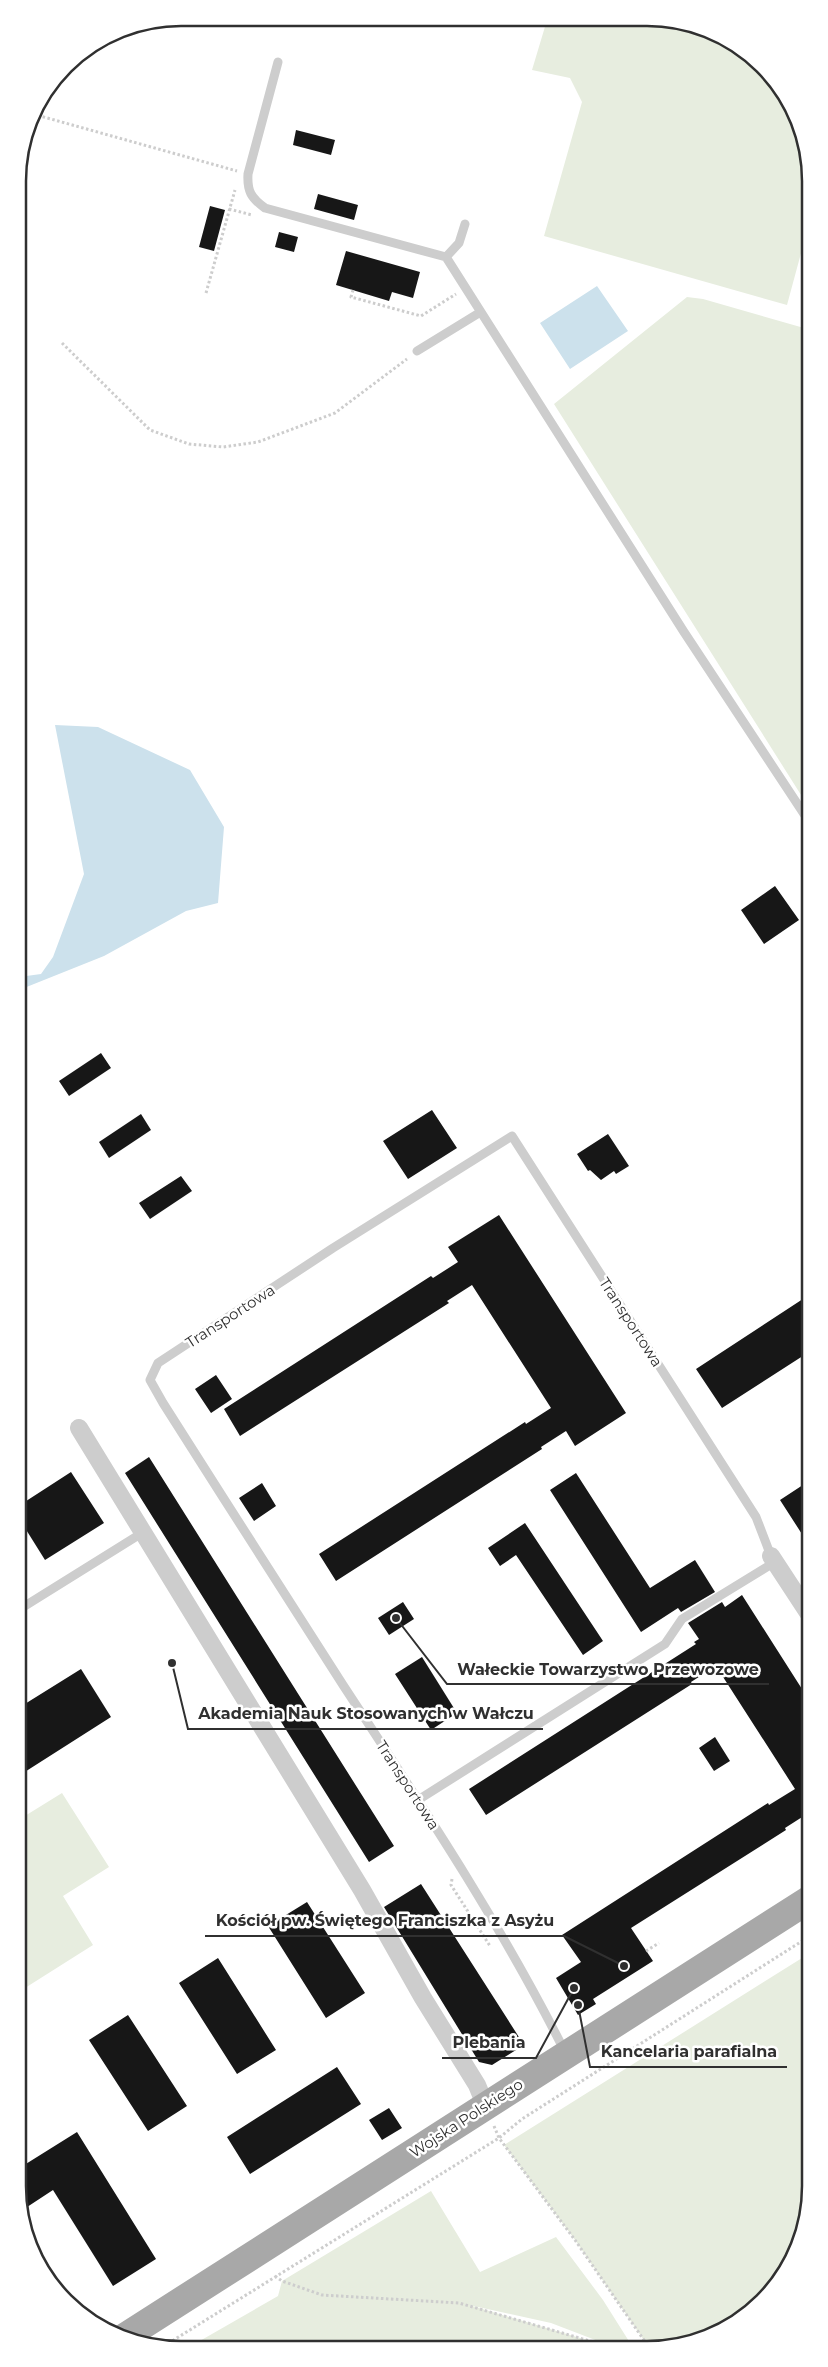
<svg xmlns="http://www.w3.org/2000/svg" width="828" height="2367" viewBox="0 0 828 2367" font-family="Montserrat,sans-serif">
  <rect width="100%" height="100%" fill="#fff"/>
  <path fill="#e7eddf" d="M547,20L679,21L728,39L763,66L793,109L807,149V231L787,305L544,236L582,102L570,78L532,70Z
    M687,297L703,299L804,328L808,316V806L554,404Z
    M62,1793L109,1867L63,1896L93,1945L25,1988L20,1981V1819Z
    M810,1953V2196L798,2248L770,2293L729,2327L679,2346H648L575,2240L504,2145Z
    M431,2191L480,2272L556,2237L603,2300L632,2346H611L551,2323L469,2305L607,2346H191L278,2296L282,2281Z"/>
  <path fill="#cce1ec" d="M597,286L628,331L570,369L540,323Z
    M55,725L98,727L190,770L224,827L218,903L186,911L104,956L19,990V977L41,974L53,957L84,874Z"/>
  <path fill="#171717" d="M296,130L335,140L331,155L293,145Z
    M318,194L358,205L354,220L314,209Z
    M210,206L225,210L214,251L199,247Z
    M279,232L298,237L294,252L275,247Z
    M346,251L420,272L413,298L392,292L389,301L336,285Z
    M775,886L799,920L764,944L741,910Z
    M101,1053L111,1068L69,1096L59,1081Z
    M432,1110L457,1148L408,1179L383,1141Z
    M141,1114L151,1130L109,1158L99,1142Z
    M608,1134L629,1166L616,1174L614,1171L601,1180L590,1170L588,1171L577,1154Z
    M181,1176L192,1191L150,1219L139,1203Z
    M499,1215L626,1413L575,1446L566,1431L541,1447L542,1449L336,1581L319,1554L525,1422L526,1424L551,1408L472,1285L447,1301L449,1303L240,1436L224,1409L431,1276L433,1278L458,1262L448,1247Z
    M809,1295V1352L722,1408L696,1369Z
    M216,1375L232,1399L211,1413L195,1389Z
    M149,1457L394,1846L369,1862L125,1473Z
    M71,1472L104,1523L45,1560L20,1520V1505Z
    M576,1473L650,1588L695,1560L715,1592L681,1612L678,1608L641,1632L550,1490Z
    M809,1481V1545L780,1500Z
    M262,1483L276,1506L254,1521L239,1498Z
    M525,1523L603,1641L583,1655L516,1555L500,1566L488,1548Z
    M742,1595L809,1700L810,1812L785,1828L786,1830L631,1928L653,1961L593,1999L596,2004L578,2015L556,1978L581,1962L562,1935L768,1803L769,1805L795,1789L716,1666L691,1682L692,1684L486,1815L469,1789L696,1644L694,1642L699,1639L688,1623L722,1602L725,1607Z
    M403,1602L414,1619L389,1635L378,1618Z
    M422,1657L457,1713L431,1730L395,1674Z
    M81,1669L111,1717L20,1775V1707Z
    M715,1737L730,1761L714,1771L699,1748Z
    M421,1884L524,2045L492,2065L479,2062L384,1907Z
    M307,1902L365,1993L326,2018L268,1926Z
    M218,1958L276,2050L237,2074L179,1983Z
    M128,2015L187,2106L148,2131L89,2040Z
    M337,2067L361,2104L250,2174L227,2137Z
    M389,2108L402,2128L382,2140L369,2120Z
    M77,2132L156,2259L113,2286L53,2190L21,2211V2167Z"/>
  <g fill="none" stroke-linecap="round" stroke-linejoin="round">
    <path stroke="#cdcdcd" stroke-width="3" stroke-dasharray="2.5 2.5" stroke-linecap="butt" d="M33,114L237,171
      M229,209L252,215
      M353,290L351,297L421,316L456,294
      M206,293L235,190
      M62,343L150,430L189,444L223,447L258,442L335,413L407,359
      M802,1877L810,1872
      M452,1879L451,1885L490,1946
      M646,1951L659,1943
      M494,2126L499,2138L575,2240L648,2346
      M275,2276L282,2281L322,2295L459,2303L607,2346
      M164,2346L499,2138L522,2119L810,1936"/>
    <path stroke="#cdcdcd" stroke-width="9" d="M278,62L248,174C247,191 251,198 265,208L446,257L684,632L808,820
      M446,257L459,243L465,224
      M417,351L479,313
      M20,1609L142,1533
      M418,1800L665,1644L682,1619L775,1562
      M565,2052C501,1924 421,1804 343,1685C282,1591 223,1497 163,1403L150,1380L158,1363L333,1248L512,1136L756,1517L771,1556"/>
    <path stroke="#cdcdcd" stroke-width="18" d="M79,1428L362,1890L423,1998L477,2085L486,2107
      M771,1556L809,1614"/>
    <path stroke="#a8a8a8" stroke-width="28" d="M123,2338L810,1899"/>
  </g>
  <g text-anchor="middle" dominant-baseline="central" stroke-width="5" stroke-linejoin="round" paint-order="stroke">
    <g font-size="15" fill="#303030" stroke="#fff">
      <text transform="translate(230 1316) rotate(-33)">Transportowa</text>
      <text transform="translate(631 1322) rotate(57)">Transportowa</text>
      <text transform="translate(408 1785) rotate(57)">Transportowa</text>
      <text transform="translate(466 2118) rotate(-33)">Wojska Polskiego</text>
    </g>
  </g>
  <path d="M0 0H828V2367H0ZM181 26H647A155 155 0 0 1 802 181V2186A155 155 0 0 1 647 2341H181A155 155 0 0 1 26 2186V181A155 155 0 0 1 181 26Z" fill="#fff" fill-rule="evenodd"/>
  <path fill="none" stroke="#303030" stroke-width="2.5" d="M181 26H647A155 155 0 0 1 802 181V2186A155 155 0 0 1 647 2341H181A155 155 0 0 1 26 2186V181A155 155 0 0 1 181 26Z"/>
  <path fill="none" stroke="#303030" stroke-width="2" d="M396 1618L447 1684H769M172 1663L188 1729H543M624 1966L564 1936H205M574 1988L536 2058H442M578 2005L590 2067H787"/>
  <g fill="#303030" stroke="#fff" stroke-width="2">
    <circle cx="396" cy="1618" r="5"/>
    <circle cx="172" cy="1663" r="5"/>
    <circle cx="624" cy="1966" r="5"/>
    <circle cx="574" cy="1988" r="5"/>
    <circle cx="578" cy="2005" r="5"/>
  </g>
  <g font-size="16" text-anchor="middle" font-weight="bold" fill="#303030" stroke="#fff" stroke-width="5" stroke-linejoin="round" paint-order="stroke">
    <text x="608" y="1675">Wałeckie Towarzystwo Przewozowe</text>
    <text x="366" y="1719">Akademia Nauk Stosowanych w Wałczu</text>
    <text x="385" y="1926">Kościół pw. Świętego Franciszka z Asyżu</text>
    <text x="489" y="2048">Plebania</text>
    <text x="689" y="2057">Kancelaria parafialna</text>
  </g>
</svg>
